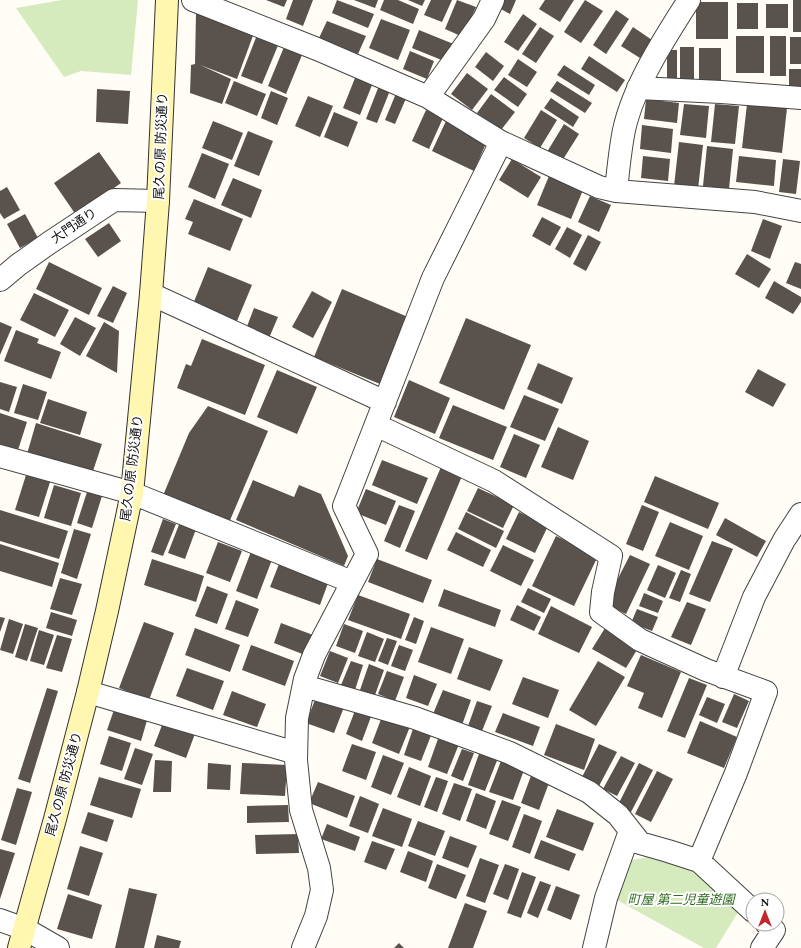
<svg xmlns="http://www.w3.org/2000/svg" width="801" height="948" viewBox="0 0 801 948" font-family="Spectral,'Noto Sans JP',serif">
  <rect width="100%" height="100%" fill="#fffdf5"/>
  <path fill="#d5ebbd" d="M62,0H138L131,75L81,71L64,77L16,8Z
    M649,857L696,872L740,909L716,948H704L617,900L631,860Z"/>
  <path fill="#5a524d" d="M266,0H287L284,7Z
    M293,0H313L303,26L286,19Z
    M337,0L374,14L368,28L332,13Z
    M354,0H378L375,8Z
    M384,0H398L419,9L413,24L380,10Z
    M408,0H425L422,6Z
    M431,0H452L442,22L424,15Z
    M457,0L476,7L463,37L445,29Z
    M502,0H516L510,14L499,8Z
    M545,0H574L560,22L539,9Z
    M585,0L603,11L581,43L564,32Z
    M793,0H801V32H793Z
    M696,2H728V39H696Z
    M737,3H758V29H737Z
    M766,4H788V28H766Z
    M616,10L629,19L606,54L593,45Z
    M196,13L254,33L237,79L200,65L231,79L222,104L190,93L191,65L195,64Z
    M523,14L537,24L518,51L504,42Z
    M381,19L410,30L398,60L369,48Z
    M327,21L366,36L358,54L319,38Z
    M540,27L554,36L536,63L522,54Z
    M633,27L652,40L640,58L621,46Z
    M419,30L456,45L449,63L412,48Z
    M257,35L279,43L262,84L241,76Z
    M736,36H764V73H736Z
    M770,36H786V76H770Z
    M790,37H801V64H790Z
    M284,47L302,55L286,94L268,86Z
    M680,47H694V83H680Z
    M699,48H721V83H699Z
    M667,50H677V83H667Z
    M410,51L434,61L427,79L403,69Z
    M486,52L504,66L493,81L475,67Z
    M589,56L625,80L617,92L581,69Z
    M518,59L537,72L527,87L508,75Z
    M564,65L595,85L589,95L557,75Z
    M789,69H801V87H789Z
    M357,73L374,80L360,115L343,108Z
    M467,73L488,89L472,110L451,94Z
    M504,77L527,94L518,107L494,90Z
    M234,81L266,94L257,116L225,103Z
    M557,81L592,103L585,113L550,91Z
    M380,83L391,88L377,123L366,119Z
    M97,89L130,91L128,124L96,122Z
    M271,91L288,98L277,125L261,118Z
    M397,91L407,96L395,124L385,120Z
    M491,94L515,112L501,130L477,113Z
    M308,96L333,106L320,137L295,126Z
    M551,98L579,117L573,127L544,108Z
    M646,99L679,103L677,123L644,119Z
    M684,104L709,106L706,138L680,135Z
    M715,104L739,106L735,144L711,142Z
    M747,104L787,108L782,153L742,148Z
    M426,110L443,118L429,149L412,141Z
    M541,110L557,120L540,148L524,138Z
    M334,112L358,122L348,147L324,137Z
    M213,121L243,133L232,160L202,148Z
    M446,121L487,141L474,171L432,151Z
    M564,124L579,134L562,161L547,152Z
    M642,125L673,129L671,153L640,149Z
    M248,131L273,141L259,176L234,166Z
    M679,142L703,145L698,189L674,186Z
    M707,146L733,149L729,189L703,186Z
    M99,152L121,183L76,215L54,183Z
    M202,153L229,164L215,199L188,187Z
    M643,156L670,159L668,181L641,178Z
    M739,156L776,160L774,186L736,182Z
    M512,159L541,177L528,198L499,180Z
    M783,159L800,161L796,194L779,192Z
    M549,176L583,190L571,219L537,205Z
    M233,178L262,190L251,218L221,205Z
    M7,187L20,210L4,219L0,213V191Z
    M590,196L611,205L599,232L578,222Z
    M194,199L243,219L230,251L188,234L193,222L185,219Z
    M25,214L38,238L20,248L7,224Z
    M542,217L561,227L550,246L532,236Z
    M763,219L782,226L770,259L751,251Z
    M109,223L121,241L98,257L85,239Z
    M567,227L582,235L570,258L555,249Z
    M588,235L601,242L586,271L573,264Z
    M747,254L771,269L759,288L735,274Z
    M49,262L102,288L89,315L36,289Z
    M795,262L801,264V289L786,283Z
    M208,267L252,285L237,321L193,304Z
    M774,281L801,297V302L793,314L765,298Z
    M113,286L127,293L113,323L97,316Z
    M342,289L408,317L380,384L314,357Z
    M312,291L332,302L313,338L292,327Z
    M34,293L69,310L55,337L20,320Z
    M254,308L278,317L269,338L246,329Z
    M75,317L96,328L80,356L60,344Z
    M466,318L531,345L504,410L439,383Z
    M0,322L12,327L0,355Z
    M104,322L119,331L117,373L86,356Z
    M16,330L39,339L37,343L61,352L51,379L4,361Z
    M202,339L265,365L245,415L177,388L186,364L191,366Z
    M538,363L573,378L562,404L527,389Z
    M758,369L786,384L773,407L745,392Z
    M277,370L317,387L297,434L257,417Z
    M409,380L450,398L435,434L394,417Z
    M0,382L17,387L9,412L0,409Z
    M23,384L47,392L38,420L14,413Z
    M524,395L559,409L545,441L510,427Z
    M48,399L87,412L80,435L40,423Z
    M453,405L507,427L493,460L439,438Z
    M208,406L268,431L228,525L162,498L189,433Z
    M0,413L27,422L18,450L0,444Z
    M36,423L102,444L92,474L27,454Z
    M558,427L589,441L573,480L541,467Z
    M514,434L540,445L526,478L500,467Z
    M382,460L428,478L417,504L372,485Z
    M441,467L462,476L427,560L405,551Z
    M26,475L50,482L39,517L15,510Z
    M655,476L719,503L708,529L644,502Z
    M253,480L294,497L299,485L321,494L348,556L344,566L236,520Z
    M54,485L81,493L71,526L44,518Z
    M478,488L514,505L503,528L467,511Z
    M366,489L396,501L386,525L356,513Z
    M87,492L102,496L92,528L77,523Z
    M399,505L415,511L400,548L384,541Z
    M642,505L659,512L643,551L626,544Z
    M0,510L68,531L59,559L0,541Z
    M466,512L504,531L496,548L458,529Z
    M519,512L548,526L535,553L506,539Z
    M725,518L766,541L757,557L716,535Z
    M163,519L176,524L163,556L151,552Z
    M180,522L196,529L185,559L168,553Z
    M670,522L703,536L689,570L655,556Z
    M74,529L91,534L77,579L61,573Z
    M456,532L491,550L483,567L447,550Z
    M556,536L598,556L574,606L532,586Z
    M712,541L733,549L710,602L689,594Z
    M218,542L242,551L230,582L206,573Z
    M0,544L59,563L52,587L0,571Z
    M503,545L534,560L521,586L490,571Z
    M252,549L273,557L257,599L236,591Z
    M630,555L650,564L626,614L605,604Z
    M152,559L204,576L196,602L144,585Z
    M377,559L432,580L423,603L368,582Z
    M279,564L328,583L320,605L270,587Z
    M658,565L676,573L665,598L647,590Z
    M681,570L691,574L680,602L669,598Z
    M60,578L82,584L72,615L50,609Z
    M207,586L228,594L217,624L195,616Z
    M528,588L551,599L544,613L521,602Z
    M444,589L501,610L495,627L438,606Z
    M644,593L663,601L658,613L639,606Z
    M358,595L410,614L401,639L348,620Z
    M236,600L259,609L248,637L225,629Z
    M687,602L706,609L691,645L671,637Z
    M517,605L541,617L534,631L510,620Z
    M551,606L592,627L579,653L538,634Z
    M637,609L658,617L652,631L631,623Z
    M51,612L77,620L72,636L46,628Z
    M0,617L5,618L0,632Z
    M414,617L424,621L416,644L405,640Z
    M9,619L23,624L13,654L0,650Z
    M144,622L174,633L149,700L119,688Z
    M281,623L313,635L305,655L274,643Z
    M25,624L38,628L27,661L15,657Z
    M344,624L363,631L355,653L336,646Z
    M431,627L464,639L451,674L418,662Z
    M195,628L240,645L230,672L185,655Z
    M605,628L638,648L626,668L592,649Z
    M39,630L54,635L44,665L30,661Z
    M367,632L384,639L375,662L358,656Z
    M57,635L72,639L62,672L46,668Z
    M387,638L397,641L388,665L378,661Z
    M251,645L294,661L285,686L242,670Z
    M399,645L413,650L405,671L391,666Z
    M469,647L503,660L490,691L457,679Z
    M330,651L348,658L338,683L320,676Z
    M641,655L681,672L662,718L638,708L644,693L627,686Z
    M351,661L363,665L355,690L341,685Z
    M598,661L625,677L596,726L569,710Z
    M369,664L384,670L375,695L360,690Z
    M187,668L224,681L213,710L176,696Z
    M387,671L404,677L395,701L378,694Z
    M414,675L437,684L428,706L406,698Z
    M523,677L559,690L548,718L512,704Z
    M689,678L707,685L685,738L667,731Z
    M47,688L58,691L30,783L18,779Z
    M443,690L471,700L462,725L433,714Z
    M232,691L266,704L257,727L223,715Z
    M318,692L346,702L334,733L306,723Z
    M734,694L749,701L737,728L722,722Z
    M707,697L725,704L717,723L699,715Z
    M477,701L492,706L482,731L468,726Z
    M115,707L148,717L141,741L107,730Z
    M356,708L372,714L362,741L346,734Z
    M503,713L540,727L533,746L495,732Z
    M383,714L411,724L399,754L372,743Z
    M164,720L196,731L186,758L154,746Z
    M700,721L737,737L724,768L687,753Z
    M556,724L595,739L584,770L544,755Z
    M414,726L432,733L421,761L404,755Z
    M109,736L131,743L122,771L100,764Z
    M439,736L459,744L447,774L428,767Z
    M352,744L376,752L366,780L342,771Z
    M599,744L617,752L599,786L582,777Z
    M135,748L153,754L142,785L124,779Z
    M462,749L474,753L463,781L451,776Z
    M480,751L498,758L485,791L468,785Z
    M383,755L404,763L391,795L371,787Z
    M621,756L635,763L617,796L603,789Z
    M155,760L172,761L171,792H153Z
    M501,761L524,770L513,800L489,792Z
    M208,763L231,765L230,790L207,789Z
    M242,763L287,765L285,796L240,794Z
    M639,763L653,770L631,812L618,805Z
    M409,767L431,776L420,806L397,797Z
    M657,771L673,779L651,822L635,814Z
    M532,773L550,780L539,810L521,803Z
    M99,777L141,789L132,818L90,805Z
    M436,777L448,781L437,812L424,807Z
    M318,782L355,796L347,818L309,803Z
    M454,783L472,789L460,821L442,814Z
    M17,788L32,792L16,845L1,840Z
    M476,793L496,801L486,829L466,821Z
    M360,796L379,804L368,833L349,826Z
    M502,800L521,807L508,841L489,834Z
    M288,805L289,822L247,823V806Z
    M383,808L412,819L402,847L372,836Z
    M557,809L594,823L583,851L546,837Z
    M88,812L114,820L107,842L81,833Z
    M524,814L542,821L530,854L512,847Z
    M418,821L445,831L435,856L408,846Z
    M327,824L360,837L355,851L321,839Z
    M298,834L299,853L256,854L255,835Z
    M450,836L477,846L468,868L442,858Z
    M541,840L576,854L569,871L534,858Z
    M372,841L395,849L386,870L364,862Z
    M80,846L103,853L89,896L67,889Z
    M0,849L15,853L0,899Z
    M408,851L433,861L426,882L400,872Z
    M480,858L499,865L485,903L466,896Z
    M437,864L466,875L456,899L428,888Z
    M505,864L519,869L508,900L493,894Z
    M522,872L536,877L521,918L507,913Z
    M540,881L551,885L538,918L527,913Z
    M556,886L580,895L571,920L547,910Z
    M129,888L157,894L144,948H115Z
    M68,894L102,905L92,939L57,929Z
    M465,903L487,911L473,948H448Z
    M157,935L181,941L179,948H154Z
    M399,943L404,948H394Z"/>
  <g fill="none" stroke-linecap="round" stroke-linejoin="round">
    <defs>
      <path id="street" d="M193,0L317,49L428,97L501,142L599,187L616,191L755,202L801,211
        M638,88L721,92L801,98
        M428,97L484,19L493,0
        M616,191C618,171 620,150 624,130C634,85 664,39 689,0
        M0,280L18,265L49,243L114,200L158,201
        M151,294L385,402
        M376,425L494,481L611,556L603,592L601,612L640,640L706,670L766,692L736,773L699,861
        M0,456L132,493L352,582
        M723,677L754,597L784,540L801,514
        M304,686L415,718L510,753L589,792L618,815L640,843L668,851L699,861L753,911
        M88,692L296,753
        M0,920L25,929L58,948
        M303,948L316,916L322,890L319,868L301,810L296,760L297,718L305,679L314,655L367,554L344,506L433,278L501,142
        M594,948L606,898L630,831
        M762,948L774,930L767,924"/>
      <path id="secondary" d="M19,948L55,819L88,692L107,611L132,493L151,294L158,201L167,0"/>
    </defs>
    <use href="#street" stroke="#444" stroke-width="24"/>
    <use href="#secondary" stroke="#333" stroke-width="24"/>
    <use href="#street" stroke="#fff" stroke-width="22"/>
    <use href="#secondary" stroke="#fff6b0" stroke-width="22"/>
  </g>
  <g text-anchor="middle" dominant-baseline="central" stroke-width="4" stroke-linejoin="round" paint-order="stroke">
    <g font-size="13" fill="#111" stroke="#fff">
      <text transform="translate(161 146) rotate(-88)">尾久の原 防災通り</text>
      <text transform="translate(74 226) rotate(-34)">大門通り</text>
      <text transform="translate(132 468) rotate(-83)">尾久の原 防災通り</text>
      <text transform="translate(64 784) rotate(-75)">尾久の原 防災通り</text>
    </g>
    <g font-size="13" font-style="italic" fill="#2f6b1f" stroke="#fff">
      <text x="681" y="900">町屋 第二児童遊園</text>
    </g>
  </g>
  <g transform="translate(765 912)"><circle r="19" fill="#ffffff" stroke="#a0a0a0"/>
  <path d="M0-3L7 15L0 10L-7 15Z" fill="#c4262e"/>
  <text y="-6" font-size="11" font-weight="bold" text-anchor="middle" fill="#111111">N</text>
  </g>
</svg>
